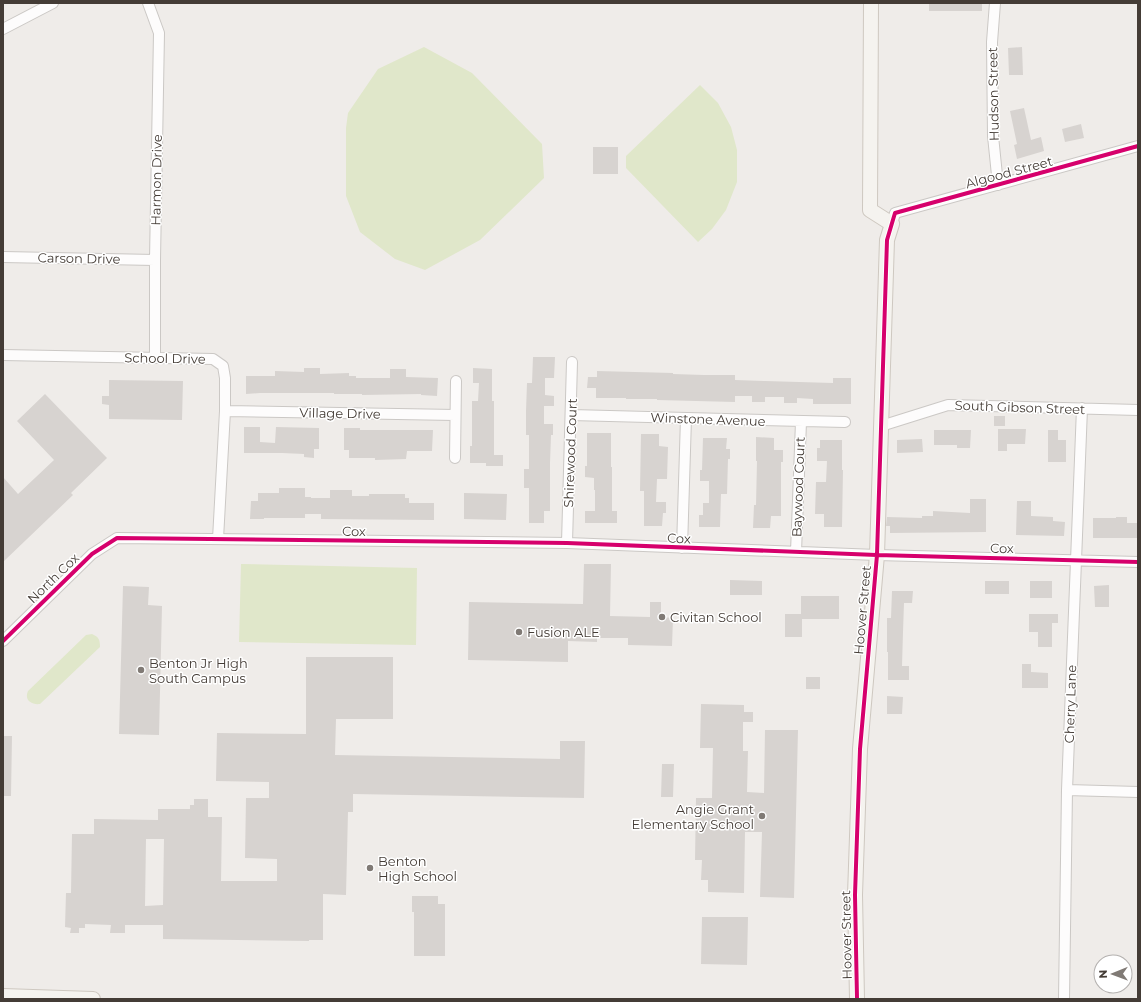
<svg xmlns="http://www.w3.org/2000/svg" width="1141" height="1002" viewBox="0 0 1141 1002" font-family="Montserrat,sans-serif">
  <rect width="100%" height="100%" fill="#efece9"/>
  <path fill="#e0e7ca" d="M424,47L472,73L542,144L544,178L480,240L425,270L395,259L360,232L346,196V128L348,113L378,69Z
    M700,85L718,103L731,127L737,150V182L726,210L712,229L698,242L626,168V156Z
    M241,564L417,568L416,645L239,642Z
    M92,634C99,637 100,640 100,647L40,704C31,705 24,700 28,691L86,635Z"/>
  <path fill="#d7d3d0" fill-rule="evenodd" d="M929,3H982V11H929Z
    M1022,47L1023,75H1009L1008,48Z
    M1024,108L1031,140L1041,137L1044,151L1017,159L1014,145L1017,144L1010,111Z
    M1081,124L1084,138L1065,142L1062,129Z
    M593,147H618V174H593Z
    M533,357H555L554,378H545V395L554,396V406H544V424H553V435H551L550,463V511H544V523H529V488H524V469H529V435H526V411L527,383H532Z
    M304,368H320V374L349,373V376H356V378H390V369H406V377L438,378L437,396L421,395V394L362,395V394H334V393H260L246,394V376H275V371L304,372Z
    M473,368L492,369V401H494V455H503V466H486V463H470V446H472V401H478L479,383H473Z
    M597,371L673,373V374L704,375H735V380L765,381L833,383V378H851V404H813V399L797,398V403H784V397H765V402H752V396H735V402L657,400V399H626V398H596V388H587L588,377H597Z
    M109,380L183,381L182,420L109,419V405L102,404V396H109Z
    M45,394L107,458L71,493L73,495L3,562V477L18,494L54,460L17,421Z
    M994,416H1005V426H994Z
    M244,427H260V442L275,443L276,427L319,428V449H314V458L304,457V454L282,453H244Z
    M344,428H360V430H433L432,451H407L406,459L375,460V458H349V450H344Z
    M998,429H1026L1025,444H1007V451H998Z
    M934,430H971L970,448H957V445H934Z
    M1048,430H1058V440H1066V462H1048Z
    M587,433H611V467H612V511H617V523H585V511H595V490H594V478L585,477V466H587Z
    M641,434H659V446L668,447L667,479H657L656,502H666V513H663L662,526H644V491H640Z
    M756,437L774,438V450H783V462H781V516H771L770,528H753L754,505H756L757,461H756Z
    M703,438H727L726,449H730V459H728L727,494H721L720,527H699V515H703V503H709V481H700V470H702Z
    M922,439L923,452L897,453V440Z
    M820,440H842V470H843L842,527H824V514H815L816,482H826L827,461H817V448H820Z
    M279,488H305V497H311V498H330V490H352V496H369V494H405V498H409V503H434V520L321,519V514H305V518H264V519H250L251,501H258V493H279Z
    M464,493L507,494L506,520L464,519Z
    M970,499H986V532L890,533V526H886L887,517L922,518V516H933V511L970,513Z
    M1017,501H1031V516L1053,517V521L1065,522L1064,536L1016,535Z
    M1116,517H1127V523H1137V538H1093V518H1116Z
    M584,564H611L610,616L650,617V602H661V617L673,618L672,646L628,645V638H597V642L568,641V662L468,660L469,602L583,604Z
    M730,580L762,581V595H730Z
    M985,581H1009V594H985Z
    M1030,581H1052V598H1030Z
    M1109,585V607H1095L1094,586Z
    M123,586L149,587L148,605L162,606L159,735L119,734Z
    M892,591H913L912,603H904L903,632L902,666H909V680H888V652H887V618H891Z
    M801,596H839V619H802V637H785V614H801Z
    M1029,614H1058V623H1052V647H1038V632H1029Z
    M306,657H393V719H336L335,755L560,759V741H585L584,798L353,794V812H348L346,895L323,894V940H309V941L163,939V925H125V933H110L111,925L85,924V928H79V933H70L71,928L65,927L66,893H71L72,834H94V819L158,820V809H190V805H194V799H208V817H222L221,881H277V859L245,858L246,798H269V782L216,781L217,733L306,734ZM146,839H164L163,905L145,906Z
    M1022,664H1031V672L1048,673V688H1022Z
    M806,677H820V689H806Z
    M887,696L903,697L902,714H887Z
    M701,704L744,705V712H753V722H743V751H748L747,792L764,793L765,730H798L794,898L760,897L762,832H745L744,893L708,892V880H701L702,860H695L696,798H712L713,748H700Z
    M3,736H12L11,796H3Z
    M662,764H674L673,797H661Z
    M412,896H438V904H445V956H414V912H412Z
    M702,917H748L747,965L701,964Z"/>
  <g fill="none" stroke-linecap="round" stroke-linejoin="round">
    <defs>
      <path id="street" d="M148,3L159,33L155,260V358
        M995,3L992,42L993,136L998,185
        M3,29L53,3
        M892,224L895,213L1138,146
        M3,257L155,260
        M3,355L213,359L223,366L225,378V411L218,539
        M225,411L455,415
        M571,415L845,422
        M881,426L948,405L1138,410
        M455,458L456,381
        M567,543L572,362
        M682,548L686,418
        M796,552L801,422
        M3,641L92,554L117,538L567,543L877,555L1138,562
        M1067,790L1138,792
        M1064,999L1067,790L1082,408"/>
      <path id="secondary" d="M3,996L93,999
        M857,999L855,895L860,749L877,555L887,240L892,224L870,210L871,3"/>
    </defs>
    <use href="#street" stroke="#cbc8c5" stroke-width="12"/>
    <use href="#secondary" stroke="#cec8c0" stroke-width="16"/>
    <use href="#street" stroke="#fdfcfc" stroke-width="10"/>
    <use href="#secondary" stroke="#f5f3ef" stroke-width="14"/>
    <defs>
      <path id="cycleway" d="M3,641L92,554L117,538L567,543L877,555L1138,562
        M857,999L855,895L860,749L877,555L887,240L895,213L1138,146"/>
    </defs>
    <use href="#cycleway" stroke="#fff" stroke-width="6"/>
    <use href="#cycleway" stroke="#d6006c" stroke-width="4"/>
  </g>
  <g fill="#807a75" stroke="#fff" stroke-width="1.5">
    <circle cx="662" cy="617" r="4"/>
    <circle cx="519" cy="632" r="4"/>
    <circle cx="141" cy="670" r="4"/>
    <circle cx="762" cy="816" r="4"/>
    <circle cx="370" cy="868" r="4"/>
  </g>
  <g text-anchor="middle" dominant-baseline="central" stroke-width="3" stroke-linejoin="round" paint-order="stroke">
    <g font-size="13" fill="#443c36" stroke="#fff">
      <text transform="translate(993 94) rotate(-91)">Hudson Street</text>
      <text transform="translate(1009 172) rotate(-15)">Algood Street</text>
      <text transform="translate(156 180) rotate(-89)">Harmon Drive</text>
      <text transform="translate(79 258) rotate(1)">Carson Drive</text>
      <text transform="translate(165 358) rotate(1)">School Drive</text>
      <text transform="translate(1020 407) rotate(2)">South Gibson Street</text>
      <text transform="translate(340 413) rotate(1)">Village Drive</text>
      <text transform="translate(708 419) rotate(2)">Winstone Avenue</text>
      <text transform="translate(570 453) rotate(-88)">Shirewood Court</text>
      <text transform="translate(798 487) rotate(-88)">Baywood Court</text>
      <text transform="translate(354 531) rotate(1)">Cox</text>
      <text transform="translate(679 538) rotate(2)">Cox</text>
      <text transform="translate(1002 548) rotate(1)">Cox</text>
      <text transform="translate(53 578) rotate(-44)">North Cox</text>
      <text transform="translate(862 610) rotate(-85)">Hoover Street</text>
      <text transform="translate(1070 704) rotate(-88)">Cherry Lane</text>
      <text transform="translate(846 935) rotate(-91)">Hoover Street</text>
    </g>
    <g font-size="13" fill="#443c36" stroke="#fff" text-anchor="start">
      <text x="670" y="617">Civitan School</text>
      <text x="527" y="632">Fusion ALE</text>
      <text x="149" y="663">Benton Jr High<tspan x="149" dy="15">South Campus</tspan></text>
      <text x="754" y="809" text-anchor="end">Angie Grant<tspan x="754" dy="15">Elementary School</tspan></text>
      <text x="378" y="861">Benton<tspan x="378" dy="15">High School</tspan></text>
    </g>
  </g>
  <rect width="1141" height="1002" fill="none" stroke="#443c36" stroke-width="8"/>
  <g transform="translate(1113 974) rotate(269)"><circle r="19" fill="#ffffff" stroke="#b4b1af"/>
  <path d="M0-3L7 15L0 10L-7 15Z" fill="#807a75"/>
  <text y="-6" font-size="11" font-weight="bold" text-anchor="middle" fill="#443c36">N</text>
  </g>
</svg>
